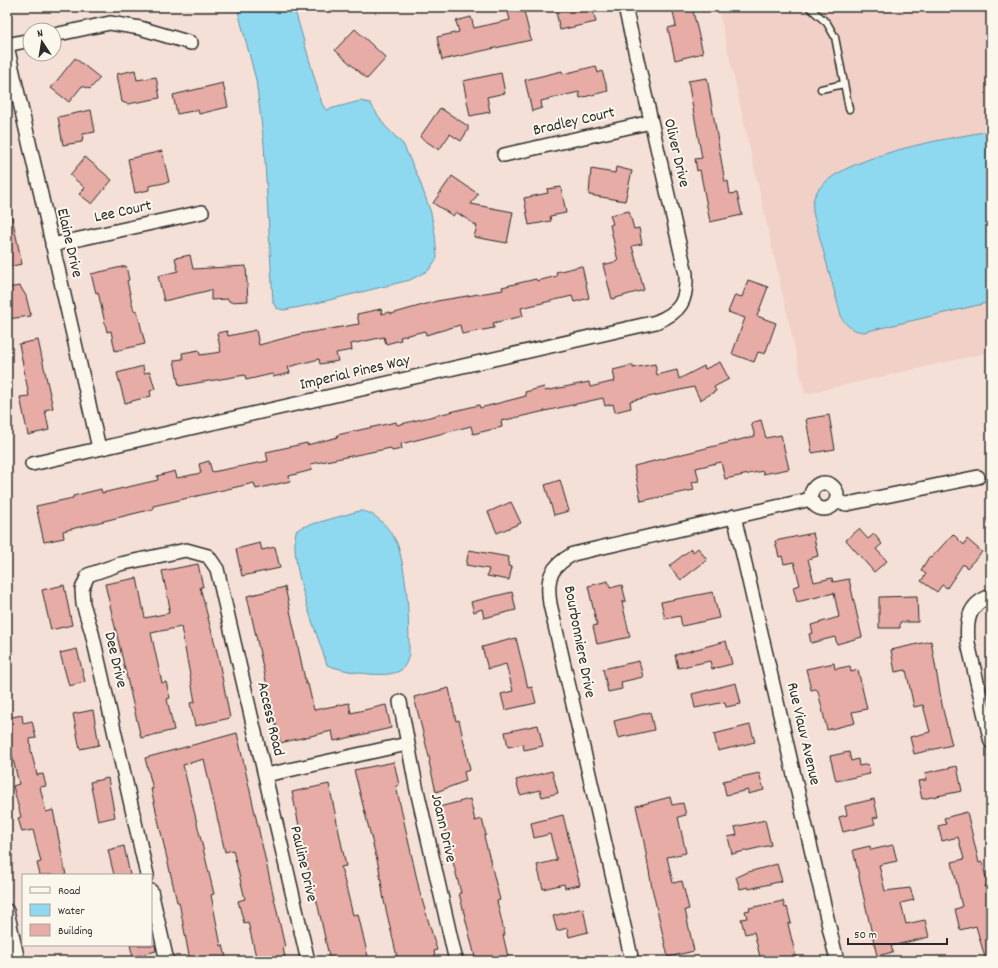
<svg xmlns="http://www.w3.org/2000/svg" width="998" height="968" viewBox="0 0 998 968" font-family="Dekko,sans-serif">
  <rect width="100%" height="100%" fill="#f5e0d7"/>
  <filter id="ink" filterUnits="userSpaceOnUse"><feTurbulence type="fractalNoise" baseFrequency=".025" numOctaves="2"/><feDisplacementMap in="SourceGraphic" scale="8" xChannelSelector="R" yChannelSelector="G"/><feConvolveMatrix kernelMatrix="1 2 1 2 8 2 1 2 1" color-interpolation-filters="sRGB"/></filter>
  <g filter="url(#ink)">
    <path fill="#f1d0c8" d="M718,7H991V352L805,394Z"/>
    <path fill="#8fd9f0" stroke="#6793a1" d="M237,7H294L322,104L326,110L360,101L370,103L385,126L403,144L419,179L431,213L435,234L437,258L429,270L410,280L305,306L284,310L276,308L273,302L264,144L256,80Z
      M991,131V302L864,332C854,331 849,328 842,319C834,291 827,263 819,235C817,225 811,212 813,202C819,158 954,137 991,131Z
      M359,511C376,510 395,534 399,549C408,582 409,620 409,654C408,659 405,667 401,670C387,680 342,671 327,665C316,630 289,566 296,531L302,527Z"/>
    <path fill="#e7aca5" stroke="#2b2b2b" d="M516,7H523L531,40L442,60L437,37L459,32L456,21L471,17L474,28L510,20L507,9Z
      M555,7H592L596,22L560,30Z
      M672,7H692L703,53L675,60L668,28L676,26Z
      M355,29L386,58L367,79L335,50Z
      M75,58L100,78L90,89L82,86L69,102L51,88Z
      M596,66L598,73L602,71L608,91L580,98L579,92L541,101L542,108L532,111L525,80L562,71L563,74Z
      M135,70L137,80L156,77L160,98L128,104L122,102L117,74Z
      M501,73L505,93L487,97L490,112L470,116L463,81Z
      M707,78L725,182L728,181L730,194L737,193L742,215L710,222L700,170L697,171L695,159L702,158L688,81Z
      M223,83L228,107L199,114L198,110L177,114L173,95Z
      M440,108L468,126V130L461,141L450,134L439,150L420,137Z
      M91,110L95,132L83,134L82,142L63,145L58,117Z
      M162,151L169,182L149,186V190L135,193L128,159Z
      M85,157L112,180L92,204L79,194L85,188L70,175Z
      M616,167L632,171L625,201L589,195L591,169L615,173Z
      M452,176L478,194L471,204L513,212L507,243L474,237L477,226L456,212L453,216L433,203Z
      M561,187L566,213L550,216L551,221L529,225L524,198L548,193L547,189Z
      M629,211L634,229L639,228L642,244L632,246L644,290L612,299L603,265L618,261L610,225L613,224L610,215Z
      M12,217L22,264L7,267V218Z
      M190,255L193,269L246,266L248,301L230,302L228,299L211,300V290L164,301L158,276L178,271L175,258Z
      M126,266L129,280L127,281L134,311L137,310L145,344L115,351L111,331L107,332L98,292L96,293L91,274Z
      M582,266L589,298L574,302L572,296L521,308L523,316L493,323L494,328L462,334L460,325L426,335L425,331L400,337L401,340L386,344L384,337L351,344L352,350L336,353L338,361L320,364L319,359L288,367L290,373L273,377L272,374L246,380L245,375L179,386L174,360L183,359L182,353L199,350L200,355L221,352L217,333L227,331L228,336L256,330L259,345L300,334L359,324L357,314L381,309L382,314L390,312L391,314L437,301L503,290L502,287L536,279L537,281L557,276L556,272Z
      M748,280L768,287L757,316L776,323L765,354L758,352L754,362L732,354L745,318L728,312L735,295L742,297Z
      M20,286L26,296L31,316L7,319V305H10L7,288Z
      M38,340L53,408L45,410L49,430L28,435L20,397L29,396L19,344Z
      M720,362L729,379L714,387L716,391L700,400L694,387L630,401L631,408L615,412L613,404L605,406L603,398L501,421L502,427L473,434L471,426L401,444L402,449L392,451L391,448L311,464L312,470L289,476L290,481L256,489L254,483L153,506V509L63,531L64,538L44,542L36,506L73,498V496L101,489L102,493L158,480L157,476L175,471L177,478L201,473L199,464L209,461L212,472L268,461L266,452L307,443V445L338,437L337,435L396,422L397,425L479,405L480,408L526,396L525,392L544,387L545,391L589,382L590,387L615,381L613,370L633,365V368L655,364L657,375L677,370L679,379L704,366L705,369Z
      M143,366L144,373L150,372L155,389L150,391L151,396L125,403L117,373Z
      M829,415L835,449L812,453L806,419Z
      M761,420L766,438L781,435L789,469L763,474V471L725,479L721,462L696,468L699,481L692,482L694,490L641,501L634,466L755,436L751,423Z
      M560,480L569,511L554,515L545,485Z
      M511,502L521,523L497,533L488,512Z
      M859,529L868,539L874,534L882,544L876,549L887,561L874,572L846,540Z
      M813,533L818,556L808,559L814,582L832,578L833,582L849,579L862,637L837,644L835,637L811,643L809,634L813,633L811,625L839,617L834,593L797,602L793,587L800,585L794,562L784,564L782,556L779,557L775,541Z
      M953,534L964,545L967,539L982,552L967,568L963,564L947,588L942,585L937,592L921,581L926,574L921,570L929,557L931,558Z
      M260,543L262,550L275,547L280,568L242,576L236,549Z
      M698,548L707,560L681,580L669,566L691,549L693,552Z
      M469,550L509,557L508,566L512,567L509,580L487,576L489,569L466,565Z
      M198,564L203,587H200L218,656L230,718L195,726L190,703L195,702L181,627L151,633L162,683L166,682L170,698L167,699L174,730L141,738L105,584L137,578L145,618L169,613L168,608H170L162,571Z
      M608,581L610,588L622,585L626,601L622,602L630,637L597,644L593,626L597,625L588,586Z
      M64,585L72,625L51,630L42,590Z
      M285,587L306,684H308L314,710L349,703L351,713L386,705L391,728L334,741L332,731L280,743L247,596Z
      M512,592L516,610L484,618L482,609L474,612L471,602Z
      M713,592L719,618L682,626L680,616L665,619L661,602Z
      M917,596L918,622H900V628H879V597Z
      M516,638L528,688L532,687L536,703L505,710L501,694L513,691L506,664L488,669L482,647Z
      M726,641L732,664L712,669L710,661L678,668L675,655Z
      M931,641L943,710L952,745L914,754L910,737L930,732L923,705L914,707L906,670L895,672L891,650Z
      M77,649L85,682L69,686L60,653Z
      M639,661L643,677L621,682L622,689L608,692L603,669Z
      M834,663L835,669L850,666L851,672L858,670L867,709L852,712L855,723L827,730L818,691L816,689L811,690L806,669Z
      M736,683L741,704L726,707L725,702L695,708L692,694Z
      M449,688L456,721L459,720L470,770L464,772L466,781L436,792L429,762L430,761L414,697Z
      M93,710L99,745L80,749L73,714Z
      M650,712L654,730L618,738L614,721Z
      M22,715L23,723L32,721L36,738L30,739L31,751L37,775L43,774L46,786L40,787L46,812L53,810L66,875H40L37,863L41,862L33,830L22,832L18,818L21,817L13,786L19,784L12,755L7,756V736L11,735L7,718Z
      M538,725L543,746L524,750L523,744L508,747L505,732Z
      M750,725L755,742L718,751L714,734Z
      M237,733L285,947L283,948L286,961H257L248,922L244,923L238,901L245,899L233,850L225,852L204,759L183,765L214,894L211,895L221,946L223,945L227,961H190L179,902H177L151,789H153L145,758Z
      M849,752L851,761L858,759L859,766L868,764L870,774L836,781L830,756Z
      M394,762L399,785L396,786L420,893L437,950L434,951L436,961H398L384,901L379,868L354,770Z
      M957,766L962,791L922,799L918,781L926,780L925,773Z
      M552,771L558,793L542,797L540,790L520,795L516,780Z
      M759,773L764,790L748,794V790L726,795L723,781Z
      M108,778L115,817L98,821L90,782Z
      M329,784L346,866L341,867L353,915L358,914L369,961H330L318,906L309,874L292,792Z
      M670,797L672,805L683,803L686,815L678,817L686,853L667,857L673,883L682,881L689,909L685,910L694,951L668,957L652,888L644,842L636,806Z
      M470,799L475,821L482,819L486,835L484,836L500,900L497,901L505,935H503L509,961H476L459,893H461L439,807Z
      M874,799L878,817L873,818L875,824L843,832L839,817L847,815L845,806Z
      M967,812L979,863L982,862L988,885L985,886L991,911V961H986L976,926L960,930L955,909L962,907L952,862L964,859L958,837L942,841L938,826L946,824L944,818Z
      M563,815L580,885L565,888L564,884L543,889L537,865L557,860L550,834L534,838L531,823Z
      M765,820L771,845L732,854L728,837L737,835L735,827Z
      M893,845L897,861L879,865L885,891L910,888L914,900L901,903L906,924L925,920L929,937L891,946L893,952L877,956L853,850L870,846L871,850Z
      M124,846L130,875H114L108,850Z
      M777,864L782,881L749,889L748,887L740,889L736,877L745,873Z
      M783,901L785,908L787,907L791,923L788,924L797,961H761L754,932L745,934L741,919L747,918L745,911L750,910L749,908Z
      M583,908L588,932L569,937L567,928L557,931L553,916Z
      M130,945H155L156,951L133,957Z"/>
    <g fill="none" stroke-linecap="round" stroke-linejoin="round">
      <defs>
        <path id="lane" d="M809,7L827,23L835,37L849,109
          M821,89L844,84"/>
        <path id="street" d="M54,35L110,23L140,28L191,43
          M7,45L30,40
          M7,46L99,448
          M504,155L651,122
          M52,245L202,212
          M32,464L656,322C681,312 687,301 686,274L625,7
          M811 496a13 13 0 1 1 26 0a13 13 0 1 1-26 0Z
          M836,502L847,504L978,477
          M734,516L837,961
          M991,596C968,604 966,621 968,643L991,742
          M400,702L416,786L456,961
          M266,775L407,744
          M147,875L92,633L83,604L82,589L88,575L120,564L186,550L208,556L217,569L308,961
          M151,891L167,961
          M7,911L18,961
          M632,961L550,604C546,578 550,567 573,554L811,499"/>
      </defs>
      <use href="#lane" stroke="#2b2b2b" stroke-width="9"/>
      <use href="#street" stroke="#2b2b2b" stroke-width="16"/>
      <use href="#lane" stroke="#fbf7ec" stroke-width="6"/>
      <use href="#street" stroke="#fbf7ec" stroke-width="13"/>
    </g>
  </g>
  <g text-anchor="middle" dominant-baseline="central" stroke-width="4" stroke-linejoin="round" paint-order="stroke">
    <g font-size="16" fill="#2b2b2b" stroke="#fbf7ec">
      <text transform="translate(574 122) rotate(-13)">Bradley Court</text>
      <text transform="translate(676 153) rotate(77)">Oliver Drive</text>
      <text transform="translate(123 212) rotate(-12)">Lee Court</text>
      <text transform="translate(69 243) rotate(77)">Elaine Drive</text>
      <text transform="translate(355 373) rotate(-13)">Imperial Pines Way</text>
      <text transform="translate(579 642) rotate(79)">Bourbonniere Drive</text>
      <text transform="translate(115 660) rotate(77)">Dee Drive</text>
      <text transform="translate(270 719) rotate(77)">Access Road</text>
      <text transform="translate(803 734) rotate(77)">Rue Viauv Avenue</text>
      <text transform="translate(443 828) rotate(77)">Joann Drive</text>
      <text transform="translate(303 864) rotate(77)">Pauline Drive</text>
    </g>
  </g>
  <rect width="998" height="968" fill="none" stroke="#fbf7ec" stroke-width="24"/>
  <rect x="12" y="12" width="974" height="944" fill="none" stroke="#2b2b2b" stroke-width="1.5" filter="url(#ink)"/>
  <rect x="22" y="874" width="130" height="72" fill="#fbf7ec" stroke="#a8a59f"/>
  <rect x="30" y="887" width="20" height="6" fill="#fbf7ec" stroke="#a8a59f"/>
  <text x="58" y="894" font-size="12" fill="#2b2b2b">Road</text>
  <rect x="30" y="904" width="20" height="12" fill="#8fd9f0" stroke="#a8a59f"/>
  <text x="58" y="914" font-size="12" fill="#2b2b2b">Water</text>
  <rect x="30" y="924" width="20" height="12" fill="#e7aca5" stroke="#a8a59f"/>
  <text x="58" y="934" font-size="12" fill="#2b2b2b">Building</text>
  <g transform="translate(42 42) rotate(348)"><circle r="19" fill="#fbf7ec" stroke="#a8a59f"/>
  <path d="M0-3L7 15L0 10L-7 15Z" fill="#2b2b2b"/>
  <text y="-6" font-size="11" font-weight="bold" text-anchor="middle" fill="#2b2b2b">N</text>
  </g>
  <path d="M848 938v6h99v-6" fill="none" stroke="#2b2b2b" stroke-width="2"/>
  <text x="854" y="938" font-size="12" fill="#2b2b2b" stroke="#fbf7ec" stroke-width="3" paint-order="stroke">50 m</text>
</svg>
